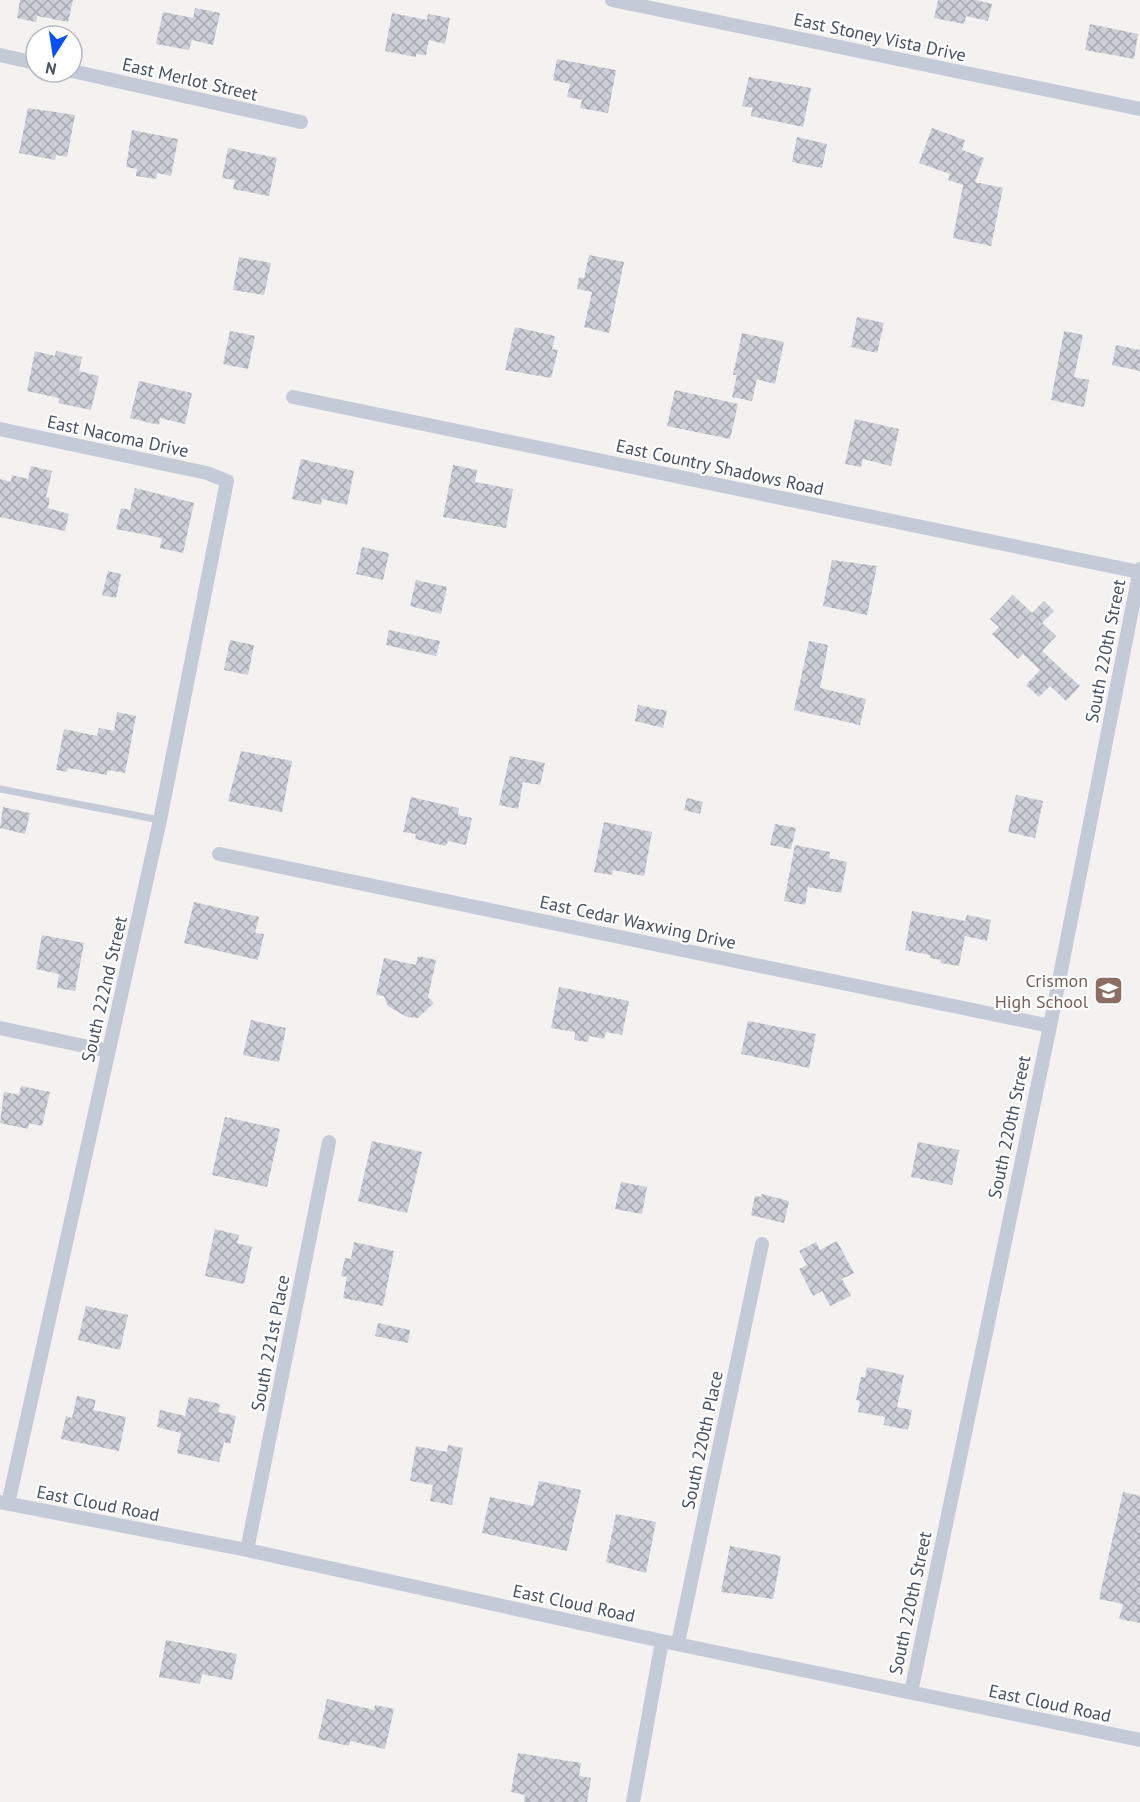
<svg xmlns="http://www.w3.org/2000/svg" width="1140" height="1802" viewBox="0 0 1140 1802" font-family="'PT Sans',sans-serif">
  <defs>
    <pattern id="building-cross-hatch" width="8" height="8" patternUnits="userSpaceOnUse" patternTransform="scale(1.5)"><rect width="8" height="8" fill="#cdcfd7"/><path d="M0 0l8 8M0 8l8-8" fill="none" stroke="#a8aab2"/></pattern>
  </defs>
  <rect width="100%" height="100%" fill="#f4f1f1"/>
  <path fill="url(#building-cross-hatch)" d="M20,0H73L68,22L37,16L36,22L17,18Z
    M938,0H976L992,4L988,21L966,16L964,24L934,18Z
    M195,8L220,13L213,45L192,40L189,50L156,44L163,12L193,18Z
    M392,13L427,20L428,14L450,18L445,44L429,40L426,55L416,54V57L385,51Z
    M1090,24L1138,34L1134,59L1085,50Z
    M557,59L616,70L608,113L580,108L582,100L567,97L570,84L553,80Z
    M749,77L811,88L803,127L751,116L752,108L742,106Z
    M28,108L75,115L67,157L56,155L55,160L19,153Z
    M932,128L965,140L962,150L984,158L975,182L1003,188L991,246L953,238L963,185L948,180L950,174L919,163Z
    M132,130L178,139L171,176L157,173L156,179L136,176L137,169L126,167Z
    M797,137L827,144L822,168L792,162Z
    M228,148L277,158L269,196L233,189L235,180L222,178Z
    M589,255L624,262L609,333L584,327L592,292L577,289L579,277L584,278Z
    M239,257L271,263L264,295L233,290Z
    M857,317L884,323L877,353L851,347Z
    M515,327L555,336L552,349L558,350L551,378L505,370Z
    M230,331L255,336L248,369L223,364Z
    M1064,331L1083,335L1074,377L1089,380L1084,407L1051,400Z
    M742,333L784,342L775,384L757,379L752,401L732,397L737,375H733Z
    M1116,345L1140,350V371L1112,365Z
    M35,351L55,356L56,351L82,357L79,371L99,376L91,410L58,403L59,398L27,391Z
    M139,381L192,393L185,424L160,418L159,425L130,418Z
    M675,390L738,404L730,439L667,426Z
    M855,419L899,429L891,466L863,459L861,467L845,464Z
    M301,459L354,471L347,505L322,499L321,505L292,499Z
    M453,465L477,470L475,482L513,489L506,528L443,517Z
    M31,466L52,471L46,497L50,498L48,508L69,514L65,531L0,517V479L11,482L12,475L28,479Z
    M135,488L194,503L183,553L160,548L162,538L116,529L121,508L130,510Z
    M362,547L389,553L383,580L356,574Z
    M832,560L877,566L867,615L823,606Z
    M108,571L121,574L116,598L102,595Z
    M416,580L447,587L441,614L410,606Z
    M1013,595L1032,613L1044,601L1054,611L1042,623L1056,636L1042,651L1080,686L1066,701L1050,686L1039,697L1026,685L1040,670L1023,654L1018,659L992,634L999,627L990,619Z
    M389,630L440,641L436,656L386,645Z
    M230,640L254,645L248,675L224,670Z
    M809,641L828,645L820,688L866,699L860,725L794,710Z
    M638,705L667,711L663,728L635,721Z
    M117,712L136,716L125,773L108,770L107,775L68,768L67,772L56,770L64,729L97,736L99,728L114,731Z
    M241,751L292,761L282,812L228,801Z
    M510,756L545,763L540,785L523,782L518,809L499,805Z
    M1016,795L1043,801L1035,838L1008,832Z
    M411,797L459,808L458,815L472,818L466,845L448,841L446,846L415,839L416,834L403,832Z
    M687,798L703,802L700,814L684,810Z
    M3,807L30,813L25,834L0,828Z
    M604,822L652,832L644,876L613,870L612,875L594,872Z
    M775,824L796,828L791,849L770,845Z
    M795,845L830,852L829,858L847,862L841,893L808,887L805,905L784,901Z
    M194,902L259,917L255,933L264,934L258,960L184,943Z
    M912,911L965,921L967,915L991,920L987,941L965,936L959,966L940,963L941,960L930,958V955L905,950Z
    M42,935L84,943L75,991L57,988L59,974L36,969Z
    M418,956L436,960L428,997L434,1003L418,1018L407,1017L388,1006L384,996L376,995L384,958L416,965Z
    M559,987L629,1001L622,1035L606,1032L604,1039L589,1036L588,1042L574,1040L575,1032L551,1028Z
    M251,1020L286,1028L279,1062L243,1055Z
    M748,1021L816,1034L809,1068L741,1054Z
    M21,1086L50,1092L42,1126L29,1123L28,1129L0,1123L4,1092L19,1095Z
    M225,1117L280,1129L267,1187L212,1175Z
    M372,1141L422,1152L407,1213L358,1201Z
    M918,1142L959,1150L952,1185L911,1177Z
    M621,1182L647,1187L642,1214L615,1209Z
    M762,1194L789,1201L784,1223L751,1215L755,1196L761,1197Z
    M215,1229L239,1235L237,1243L252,1247L244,1284L205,1276Z
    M837,1241L854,1273L842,1279L851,1296L830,1306L822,1291L813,1296L799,1269L807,1265L799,1251L816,1242L820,1250Z
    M354,1242L394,1251L383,1306L343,1298L347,1277L341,1276L345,1258L351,1259Z
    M86,1306L128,1315L120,1350L78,1340Z
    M378,1323L410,1330L408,1343L375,1336Z
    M867,1367L904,1375L897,1407L912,1410L908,1430L884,1425L885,1417L858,1412L860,1401L856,1400L861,1377H865Z
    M77,1396L96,1400L93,1410L126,1417L119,1451L61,1439L66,1416L72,1418Z
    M189,1397L220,1404L218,1412L236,1416L230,1444L224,1442L219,1462L177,1453L181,1433L157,1427L160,1410L185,1416Z
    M448,1445L463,1448L452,1505L430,1501L433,1485L410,1481L416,1446L447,1452Z
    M539,1481L581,1490L567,1551L482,1533L490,1497L533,1506Z
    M1123,1492L1140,1496V1623L1119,1619L1123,1604L1099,1599Z
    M616,1514L656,1522L646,1573L606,1562Z
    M730,1546L781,1556L773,1599L721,1592Z
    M166,1640L237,1654L232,1680L202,1674L200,1684L159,1677Z
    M327,1699L374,1710L375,1705L394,1709L385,1749L350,1741L349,1746L318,1739Z
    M518,1753L581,1763L579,1776L591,1778L587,1802H524L525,1795L511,1792Z"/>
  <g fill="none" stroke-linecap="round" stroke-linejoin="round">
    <path stroke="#c4cbd7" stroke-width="7" d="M0,789L160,820"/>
    <path stroke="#c4cbd7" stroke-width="14" d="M612,0L1140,109
      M0,55L36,63
      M72,71L301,122
      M293,397L1139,572
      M0,429L207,473L227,481L160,820L8,1504
      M219,854L1050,1026
      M0,1028L108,1051
      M0,1502L247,1550L662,1641L1140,1740
      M247,1550L329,1142
      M678,1643L762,1244
      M911,1692L1050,1026L1140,569
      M633,1802L662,1641"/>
  </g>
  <defs>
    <symbol id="school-square" viewBox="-11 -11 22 22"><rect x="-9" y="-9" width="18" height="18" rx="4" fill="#8d6e63" stroke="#fff"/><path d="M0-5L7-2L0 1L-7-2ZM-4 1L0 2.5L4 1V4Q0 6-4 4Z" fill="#fff"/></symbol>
  </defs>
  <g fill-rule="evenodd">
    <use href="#school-square" x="1092" y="974" width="33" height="33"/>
  </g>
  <g text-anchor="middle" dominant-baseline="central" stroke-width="4.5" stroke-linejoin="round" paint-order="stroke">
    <g font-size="18" fill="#475161" stroke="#fff">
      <text transform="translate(880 37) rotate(12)">East Stoney Vista Drive</text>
      <text transform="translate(190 79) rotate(13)">East Merlot Street</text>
      <text transform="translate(118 436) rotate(12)">East Nacoma Drive</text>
      <text transform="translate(720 467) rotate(12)">East Country Shadows Road</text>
      <text transform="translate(1105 651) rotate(-79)">South 220th Street</text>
      <text transform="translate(638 922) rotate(12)">East Cedar Waxwing Drive</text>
      <text transform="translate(104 989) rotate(-77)">South 222nd Street</text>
      <text transform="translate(1009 1127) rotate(-78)">South 220th Street</text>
      <text transform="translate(270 1343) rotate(-79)">South 221st Place</text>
      <text transform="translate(702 1440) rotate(-78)">South 220th Place</text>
      <text transform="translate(98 1503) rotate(11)">East Cloud Road</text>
      <text transform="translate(574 1603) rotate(12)">East Cloud Road</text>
      <text transform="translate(910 1603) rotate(-78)">South 220th Street</text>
      <text transform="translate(1050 1703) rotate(12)">East Cloud Road</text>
    </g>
    <g font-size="18" fill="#785e54" stroke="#fff" text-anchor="end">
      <text x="1088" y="980">Crismon<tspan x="1088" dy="21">High School</tspan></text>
    </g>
  </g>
  <g transform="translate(54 54) rotate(192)"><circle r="28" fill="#ffffff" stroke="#b5b9c0" stroke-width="1.5"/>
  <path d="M0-4.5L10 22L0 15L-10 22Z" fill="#0750f8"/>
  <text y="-9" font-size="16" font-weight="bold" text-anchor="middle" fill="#475161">N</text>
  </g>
</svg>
